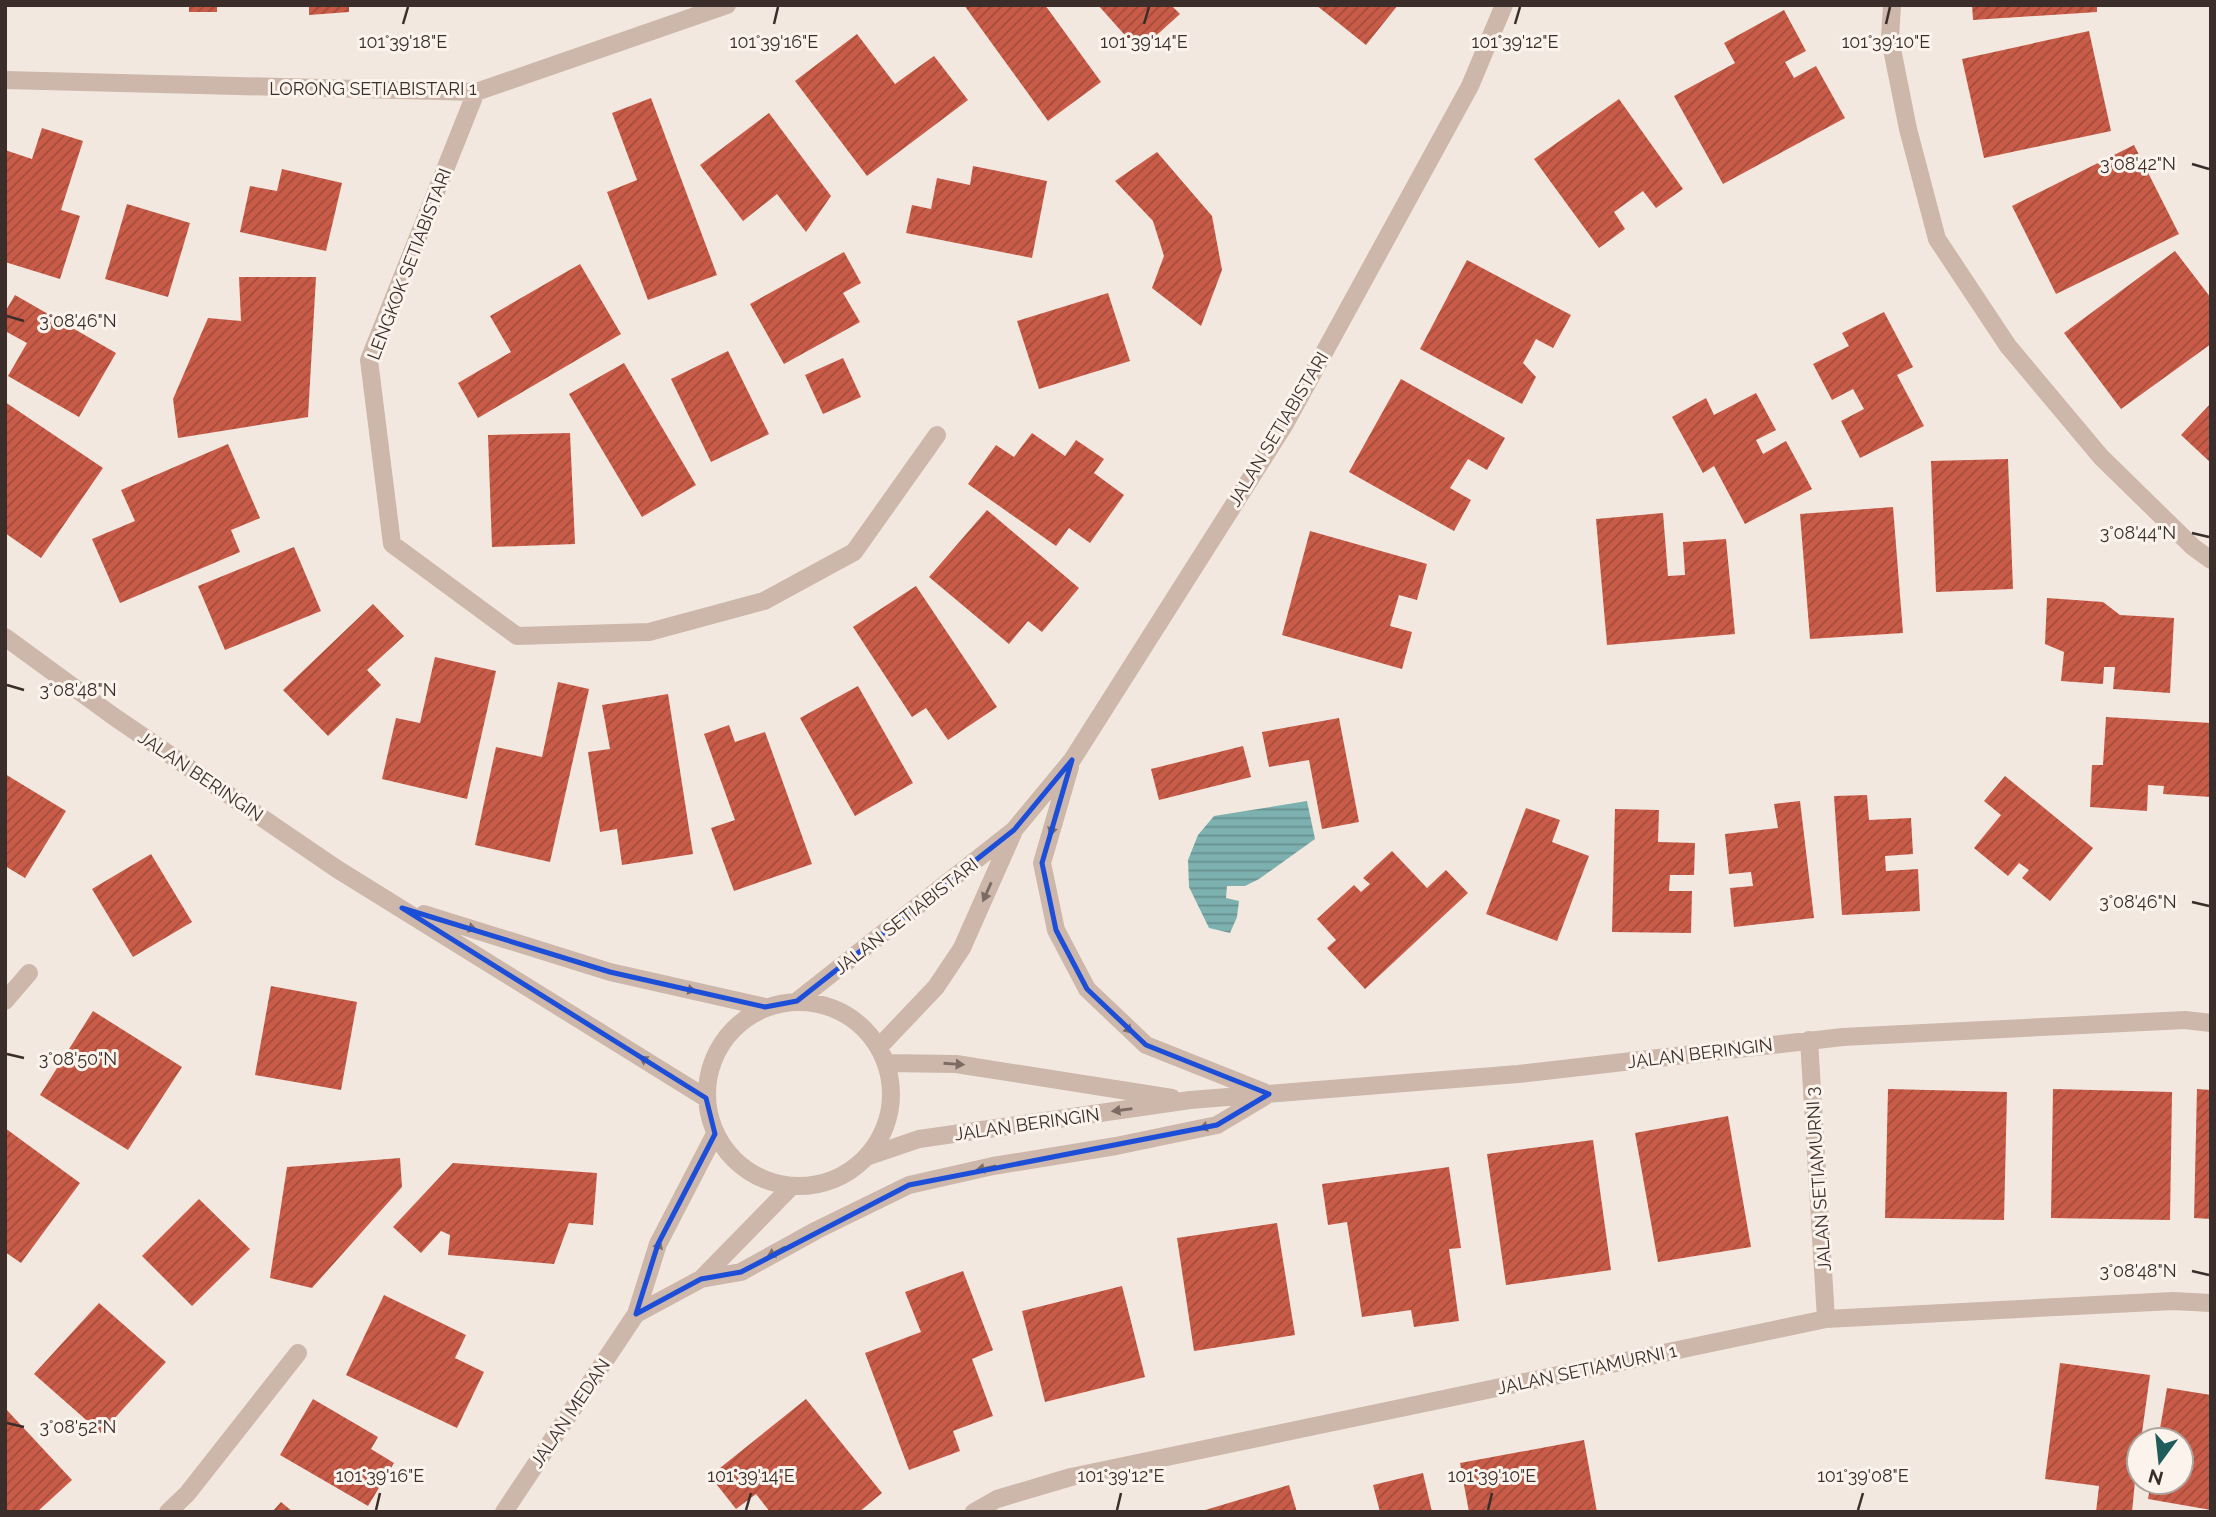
<svg xmlns="http://www.w3.org/2000/svg" width="2216" height="1517" viewBox="0 0 2216 1517" font-family="Raleway,sans-serif">
  <defs>
    <pattern id="water-rules" width="6" height="5" patternUnits="userSpaceOnUse" patternTransform="scale(1.75)"><rect width="6" height="5" fill="#7db1af"/><path d="M0 2.5h6" fill="none" stroke="#67908f"/></pattern>
    <pattern id="building-hatch" width="6" height="6" patternUnits="userSpaceOnUse" patternTransform="scale(1.75)"><rect width="6" height="6" fill="#c95c48"/><path d="M-1 1l2-2M0 6l6-6M5 7l2-2" fill="none" stroke="#a44c3c"/></pattern>
  </defs>
  <rect width="100%" height="100%" fill="#f3e8df"/>
  <path fill="url(#water-rules)" d="M1307,801L1315,839L1259,879L1245,886H1227L1226,898L1239,901L1237,917L1230,933L1209,928L1189,887L1188,860L1198,835L1214,816Z"/>
  <path fill="url(#building-hatch)" d="M189,5H217V12H189Z
    M309,5H349V12L309,15Z
    M964,5H1045L1101,82L1048,121Z
    M1098,5H1171L1180,14L1139,51Z
    M1316,5H1398L1366,45Z
    M1972,5H2097V12L1973,20Z
    M1784,10L1806,51L1785,62L1794,78L1816,66L1845,118L1723,184L1674,96L1735,63L1724,43Z
    M2089,31L2111,131L1984,158L1962,59Z
    M857,34L895,84L934,56L968,100L867,176L795,81Z
    M651,98L717,275L648,300L607,192L637,180L612,113Z
    M1619,99L1683,189L1656,208L1643,191L1614,212L1625,229L1599,248L1534,159Z
    M769,113L831,196L806,232L777,194L743,221L700,165Z
    M42,128L83,141L61,210L80,216L60,279L5,262V150L32,159Z
    M2134,145L2179,234L2056,294L2012,206Z
    M1157,152L1212,216L1222,270L1201,326L1152,288L1164,256L1153,221L1115,181Z
    M973,166L1047,181L1032,258L906,233L912,205L931,209L937,178L970,185Z
    M282,169L342,183L326,251L240,232L250,186L277,191Z
    M127,204L190,223L168,297L105,279Z
    M2175,251L2211,298V344L2121,409L2064,333Z
    M844,252L861,283L843,293L860,322L784,364L750,304Z
    M1467,260L1571,315L1553,348L1536,339L1523,363L1536,377L1522,404L1420,349Z
    M580,264L621,334L478,418L458,383L511,352L490,316Z
    M239,277H316L308,417L178,438L173,399L208,318L241,321Z
    M1108,293L1130,361L1039,389L1017,321Z
    M15,295L116,353L79,417L8,376L27,343L5,331V312Z
    M1884,312L1913,367L1897,375L1924,426L1860,458L1841,421L1864,409L1853,389L1832,400L1813,364L1849,346L1842,333Z
    M728,351L769,434L711,462L671,379Z
    M843,358L861,397L823,414L805,375Z
    M624,363L696,485L642,517L569,394Z
    M1401,379L1505,438L1487,470L1468,459L1450,488L1471,500L1454,531L1349,472Z
    M1756,393L1776,430L1756,440L1763,454L1786,441L1812,489L1745,524L1714,466L1703,473L1672,417L1706,398L1714,415Z
    M5,402L103,468L41,558L5,533Z
    M2211,403V463L2181,435Z
    M570,433L575,544L492,547L488,435Z
    M1032,433L1065,456L1076,440L1104,459L1094,473L1124,495L1090,543L1069,528L1056,546L968,484L996,445L1014,457Z
    M228,444L260,518L231,530L240,552L120,603L92,539L135,521L121,490Z
    M2008,459L2013,589L1936,592L1931,461Z
    M1893,507L1903,633L1810,639L1800,514Z
    M987,510L1079,588L1042,632L1028,621L1009,644L929,577Z
    M1663,513L1668,576L1685,575L1683,542L1726,539L1735,634L1607,645L1596,519Z
    M1310,531L1427,564L1417,600L1399,595L1390,626L1412,632L1402,669L1282,635Z
    M294,547L321,611L225,650L198,586Z
    M916,586L997,707L948,740L926,708L912,717L853,627Z
    M2047,598L2103,602L2120,615L2174,618L2170,693L2113,689L2115,667H2104L2103,684L2061,681L2064,652L2045,644Z
    M373,604L404,636L367,670L381,685L328,736L283,690Z
    M435,657L496,671L467,799L382,779L396,718L420,723Z
    M558,682L589,689L550,862L475,845L496,747L542,757Z
    M858,686L913,783L855,816L800,718Z
    M668,694L693,854L622,865L617,829L600,832L588,752L610,749L602,705Z
    M2106,717L2211,723V797L2163,794L2164,786L2148,785L2147,811L2090,807L2092,765H2103Z
    M1339,718L1359,822L1322,829L1309,760L1269,767L1262,732Z
    M729,725L735,742L765,732L812,864L734,891L711,828L735,820L704,734Z
    M1243,746L1251,777L1159,800L1151,769Z
    M5,774L66,811L25,878L5,866Z
    M2005,776L2093,848L2050,901L2022,878L2029,870L2019,863L2008,876L1974,848L2001,815L1984,801Z
    M1867,795L1869,820L1911,818L1913,854L1885,856L1886,871L1918,869L1920,911L1842,915L1834,796Z
    M1800,801L1814,918L1734,927L1730,888L1753,886L1751,872L1729,874L1725,834L1778,828L1774,804Z
    M1526,808L1560,820L1552,842L1589,856L1557,941L1486,914Z
    M1615,809L1659,810L1658,842L1695,843L1694,875H1670L1669,891H1692L1691,933L1612,932Z
    M1392,851L1427,888L1446,870L1468,893L1365,989L1327,948L1336,940L1317,919L1354,885L1361,892L1370,884L1363,878Z
    M151,854L192,922L133,957L92,889Z
    M271,986L357,1002L341,1090L255,1075Z
    M93,1011L182,1067L128,1150L40,1095Z
    M1888,1089L2007,1092L2004,1220L1885,1218Z
    M2053,1089L2172,1092L2170,1220L2051,1218Z
    M2197,1089L2211,1090V1219L2194,1218Z
    M1728,1116L1751,1247L1658,1262L1635,1133Z
    M5,1128L80,1183L21,1263L5,1252Z
    M1593,1140L1611,1270L1506,1285L1487,1154Z
    M400,1158L402,1187L312,1288L270,1278L287,1167Z
    M453,1163L597,1173L593,1225L569,1223L554,1264L448,1255L450,1235L441,1231L421,1253L393,1227Z
    M1449,1167L1461,1248L1449,1249L1459,1321L1414,1327L1411,1310L1362,1317L1347,1222L1328,1225L1322,1184Z
    M199,1199L250,1249L192,1306L142,1256Z
    M1277,1223L1295,1335L1194,1351L1177,1238Z
    M963,1271L993,1350L972,1359L993,1416L953,1431L960,1451L909,1470L865,1353L921,1332L905,1292Z
    M1122,1286L1145,1377L1045,1402L1022,1311Z
    M384,1295L466,1335L455,1358L484,1372L457,1428L346,1375Z
    M99,1303L166,1362L101,1433L34,1374Z
    M2060,1363L2150,1375L2141,1440H2139L2132,1512H2096L2099,1486L2045,1479Z
    M2167,1388L2211,1395V1510L2148,1499L2151,1482H2181V1440H2158Z
    M313,1399L378,1437L371,1449L394,1463L368,1506L280,1455Z
    M806,1399L882,1493L859,1512H770L756,1494L736,1509L710,1476Z
    M5,1408L72,1480L37,1512H5Z
    M1584,1440L1597,1512H1469L1460,1463Z
    M1423,1473L1432,1512H1380L1373,1485Z
    M1289,1485L1297,1512H1202V1511Z
    M281,1502L293,1512H272Z"/>
  <g fill="none" stroke-linecap="round" stroke-linejoin="round">
    <path stroke="#ccb7aa" stroke-width="18" d="M1892,5L1890,39L1908,129L1937,239L2008,346L2101,457L2193,547L2211,560
      M5,80L476,92L727,5
      M476,92L369,360L392,544L517,636L649,632L764,601L854,552L937,435
      M5,637L113,716L337,869L706,1098
      M1070,767L1042,863L1056,930L1087,989L1146,1045L1264,1092
      M424,914L610,972L765,1007
      M5,1001L29,973
      M797,1001L1014,830L1072,760L1285,424L1470,86L1504,5
      M707 1094a92 92 0 1 1 184 0a92 92 0 1 1-184 0Z
      M1809,1040L1826,1319
      M879,1047L936,987L962,948L1013,833
      M886,1063L956,1064L1172,1098
      M866,1157L919,1139L1190,1100L1518,1074L1843,1037L2185,1020L2211,1023
      M701,1279L741,1272L817,1230L909,1185L993,1166L1116,1146L1217,1125L1264,1097
      M636,1314L701,1279L792,1186
      M168,1512L187,1494L298,1353
      M504,1512L636,1314L658,1244L715,1134
      M974,1512L997,1499L1071,1477L1826,1319L2173,1301L2211,1303"/>
  </g>
  <defs><path id="oneway-solid" d="M-6-.8H1V-3.2L6.5 0L1 3.2V.8H-6Z" transform="scale(1.75)"/></defs>
  <g fill="#7c6b64">
    <use href="#oneway-solid" transform="translate(1053 826) rotate(107)"/>
    <use href="#oneway-solid" transform="translate(987 892) rotate(114)"/>
    <use href="#oneway-solid" transform="translate(467 927) rotate(16)"/>
    <use href="#oneway-solid" transform="translate(686 989) rotate(13)"/>
    <use href="#oneway-solid" transform="translate(1125 1026) rotate(44)"/>
    <use href="#oneway-solid" transform="translate(648 1062) rotate(-148)"/>
    <use href="#oneway-solid" transform="translate(954 1064) rotate(4)"/>
    <use href="#oneway-solid" transform="translate(1122 1110) rotate(172)"/>
    <use href="#oneway-solid" transform="translate(1209 1126) rotate(165)"/>
    <use href="#oneway-solid" transform="translate(986 1168) rotate(168)"/>
    <use href="#oneway-solid" transform="translate(657 1250) rotate(-70)"/>
    <use href="#oneway-solid" transform="translate(776 1252) rotate(151)"/>
  </g>
  <path fill="none" stroke="#1d4ed8" stroke-width="5" stroke-linejoin="round" d="M1072,760L1042,863L1056,930L1087,989L1146,1045L1269,1094L1217,1125L909,1185L741,1272L701,1279L636,1314L658,1244L715,1134L706,1098L402,908L610,972L765,1007L797,1001L1014,830Z"/>
  <path fill="none" stroke="#3a2d2a" stroke-width="2.5" d="M403,24L408,7M774,24L778,7M1144,24L1149,7M1515,24L1520,7M1886,24L1890,7M2192,164L2209,169M7,316L24,321M2192,533L2209,537M7,685L24,690M2192,902L2209,906M7,1054L24,1058M2192,1271L2209,1275M7,1423L24,1427M376,1510L380,1493M746,1510L751,1493M1117,1510L1121,1493M1488,1510L1492,1493M1858,1510L1863,1493"/>
  <g text-anchor="middle" dominant-baseline="central" stroke-width="6" stroke-linejoin="round" paint-order="stroke">
    <g font-size="18" fill="#3a2d2a" stroke="#fbf3ec">
      <text x="373" y="88">LORONG SETIABISTARI 1</text>
      <text transform="translate(409 264) rotate(-69)">LENGKOK SETIABISTARI</text>
      <text transform="translate(1278 429) rotate(-59)">JALAN SETIABISTARI</text>
      <text transform="translate(201 776) rotate(34)">JALAN BERINGIN</text>
      <text transform="translate(906 916) rotate(-38)">JALAN SETIABISTARI</text>
      <text transform="translate(1700 1053) rotate(-7)">JALAN BERINGIN</text>
      <text transform="translate(1027 1124) rotate(-8)">JALAN BERINGIN</text>
      <text transform="translate(1818 1179) rotate(-94)">JALAN SETIAMURNI 3</text>
      <text transform="translate(1587 1369) rotate(-12)">JALAN SETIAMURNI 1</text>
      <text transform="translate(570 1413) rotate(-56)">JALAN MEDAN</text>
    </g>
  </g>
  <g font-size="18" text-anchor="middle" fill="#3a2d2a" stroke="#fbf3ec" stroke-width="6" stroke-linejoin="round" paint-order="stroke">
    <text x="403" y="48">101°39'18"E</text>
    <text x="774" y="48">101°39'16"E</text>
    <text x="1144" y="48">101°39'14"E</text>
    <text x="1515" y="48">101°39'12"E</text>
    <text x="1886" y="48">101°39'10"E</text>
    <text x="2138" y="170">3°08'42"N</text>
    <text x="78" y="327">3°08'46"N</text>
    <text x="2138" y="539">3°08'44"N</text>
    <text x="78" y="696">3°08'48"N</text>
    <text x="2138" y="908">3°08'46"N</text>
    <text x="78" y="1065">3°08'50"N</text>
    <text x="2138" y="1277">3°08'48"N</text>
    <text x="78" y="1433">3°08'52"N</text>
    <text x="380" y="1482">101°39'16"E</text>
    <text x="751" y="1482">101°39'14"E</text>
    <text x="1121" y="1482">101°39'12"E</text>
    <text x="1492" y="1482">101°39'10"E</text>
    <text x="1863" y="1482">101°39'08"E</text>
  </g>
  <rect width="2216" height="1517" fill="none" stroke="#3a2d2a" stroke-width="14"/>
  <g transform="translate(2160 1461) rotate(195)"><circle r="33" fill="#fbf3ec" stroke="#aea49e" stroke-width="2"/>
  <path d="M0-5L12 26L0 18L-12 26Z" fill="#1e5d5c"/>
  <text y="-10" font-size="19" font-weight="bold" text-anchor="middle" fill="#3a2d2a">N</text>
  </g>
</svg>
